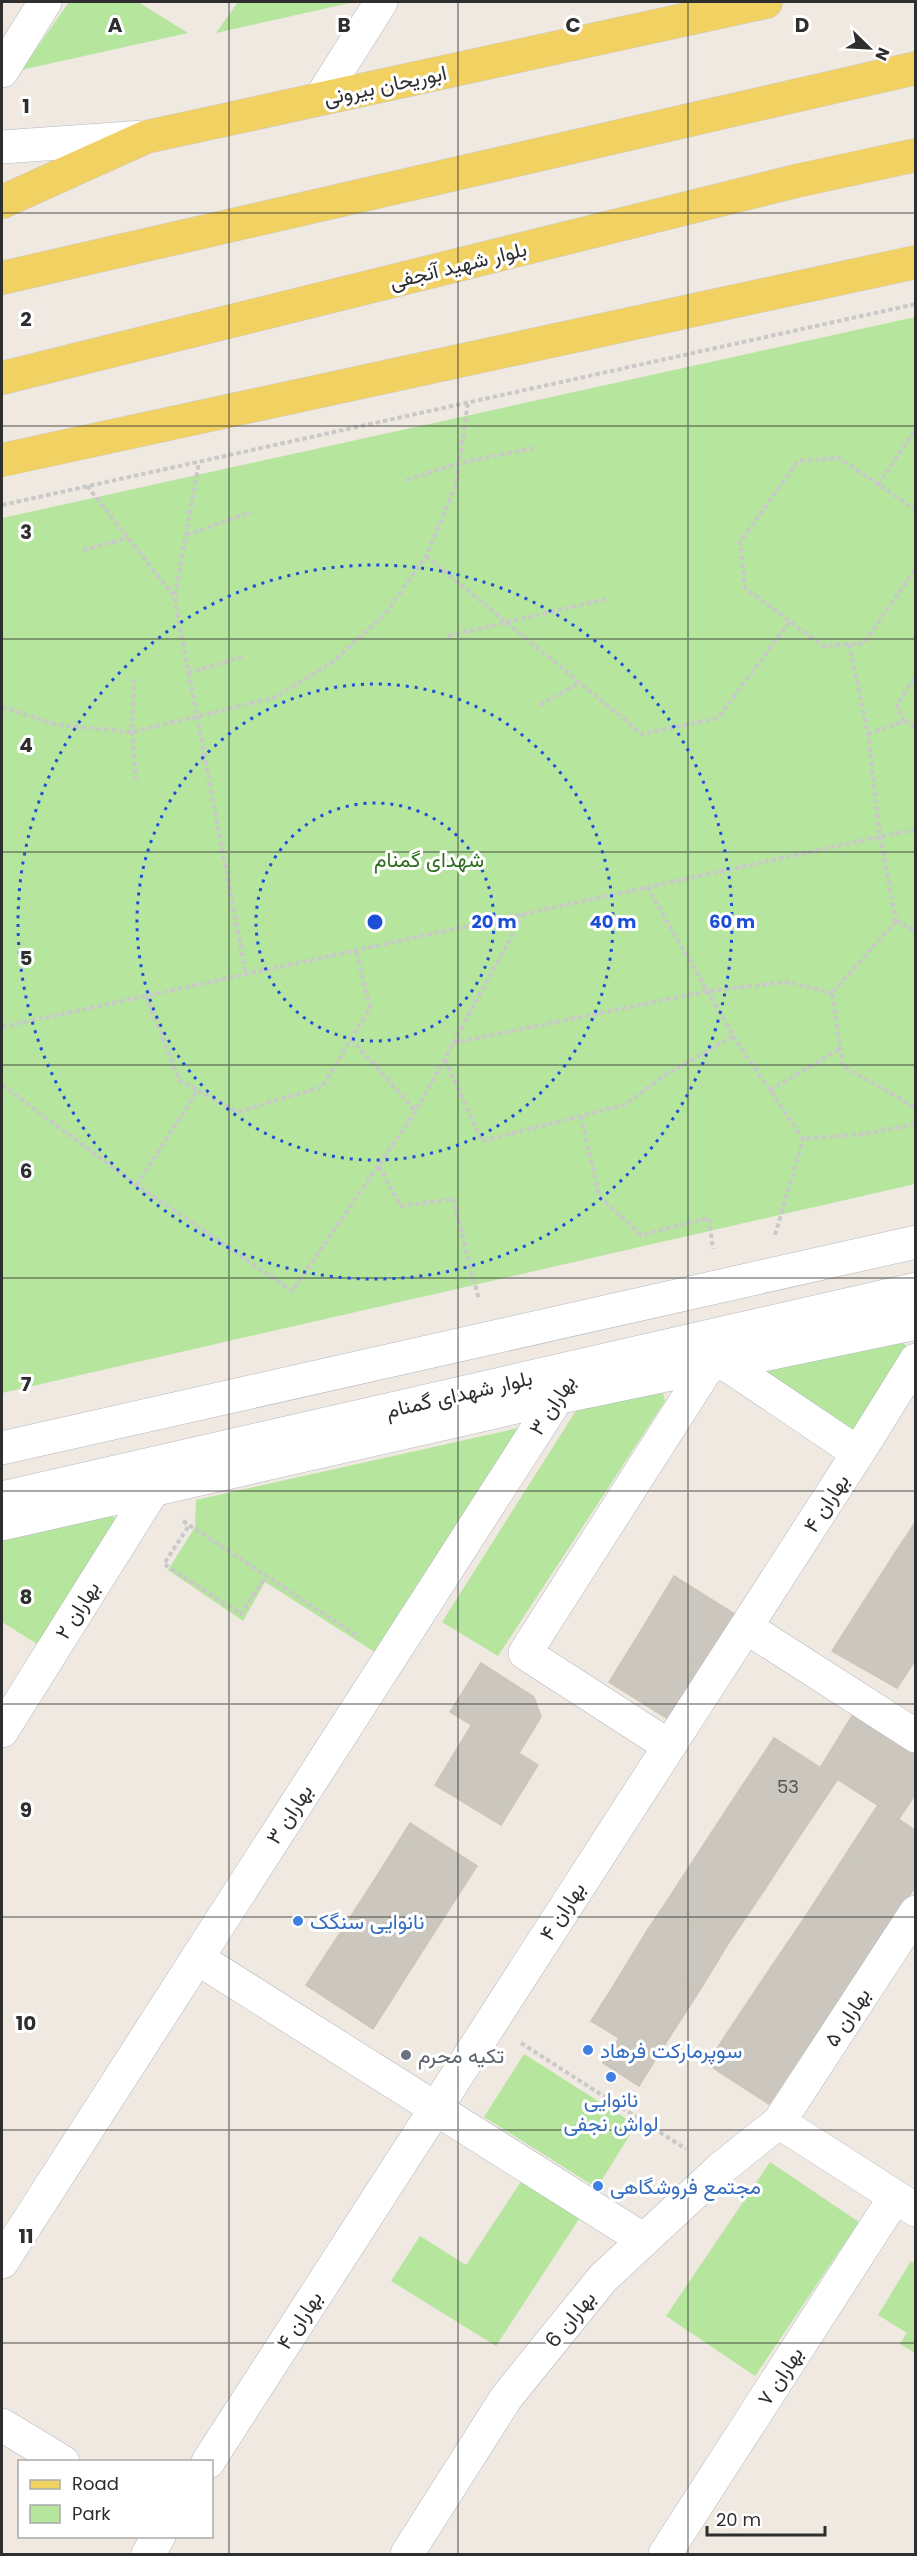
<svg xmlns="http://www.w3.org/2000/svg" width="917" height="2556" viewBox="0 0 917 2556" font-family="Poppins,Vazirmatn,sans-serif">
  <rect width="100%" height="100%" fill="#efe9e1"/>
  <path fill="#b6e59e" d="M69,2H138L188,33L21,70Z
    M238,2H354L216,33Z
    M915,317V1184L2,1393V518Z
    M901,1340L909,1349L855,1436L758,1372Z
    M663,1393L665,1401L498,1656L442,1622L577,1409Z
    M532,1425L384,1658L265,1582L243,1621L168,1570L195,1527L196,1500Z
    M109,1514L122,1522L42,1647L2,1622V1536Z
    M524,2054L636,2125L597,2188L484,2117Z
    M770,2162L859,2222L755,2376L666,2316Z
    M522,2180L581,2216L496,2346L391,2281L420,2236L466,2265Z
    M911,2261L916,2264L915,2353L900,2344L907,2333L878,2315Z"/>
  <path fill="#cbc7bf" stroke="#cbc5ba" stroke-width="1.5" d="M916,1521V1566L895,1553Z
    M895,1553L916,1566V1634L864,1601Z
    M674,1576L741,1618L709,1671L642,1629Z
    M864,1601L916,1634V1659L897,1688L832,1651Z
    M642,1629L709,1671L676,1724L609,1682Z
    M481,1663L534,1697L541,1717L519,1753L450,1712Z
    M855,1711L916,1749V1793L899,1819L820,1768Z
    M472,1724L538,1765L501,1825L435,1785Z
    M774,1738L838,1779L801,1834L738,1792Z
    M738,1792L801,1834L765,1889L702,1847Z
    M878,1805L916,1831V1886L904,1903L842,1860Z
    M410,1823L477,1866L441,1922L375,1879Z
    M702,1847L765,1889L728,1944L665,1904Z
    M842,1860L904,1903L868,1959L805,1917Z
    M375,1879L441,1922L406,1977L340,1933Z
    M665,1904L728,1944L700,1990L669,1970L681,1950L648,1929Z
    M805,1917L868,1959L830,2015L767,1973Z
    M648,1929L681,1950L669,1970L700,1990L667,2041L638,2023L647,2010L612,1988Z
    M340,1933L406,1977L373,2029L306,1985Z
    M767,1973L830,2015L802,2054L779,2038L767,2055L729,2030Z
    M612,1988L647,2010L638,2023L667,2041L639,2086L603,2063L619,2038L591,2021Z
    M729,2030L767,2055L779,2038L802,2054L769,2104L707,2064Z"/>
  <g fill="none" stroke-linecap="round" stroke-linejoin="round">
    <defs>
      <path id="minor" d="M2,71L45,2
        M320,99L381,2
        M2,147L144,137
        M723,1362L858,1453
        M2,1448L916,1242
        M2,1498L916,1289
        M2,1524L556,1398L916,1323
        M746,1627L916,1736
        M2,1731L153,1490
        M669,1746L525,1653L709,1365
        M197,1958L644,2240
        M779,2122L916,2210
        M2,2262L577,1367
        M2,2425L63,2462
        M208,2462L858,1453L916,1360
        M148,2554L159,2536
        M407,2554L506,2398L603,2278L719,2170L779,2122L916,1912
        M665,2554L895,2197"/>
      <path id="major" d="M2,202L146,137L766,2
        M2,278L916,68
        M2,378L796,181L916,155
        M2,460L916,262"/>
    </defs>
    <use href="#minor" stroke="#b4b7c1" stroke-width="34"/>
    <use href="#major" stroke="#c9c9c9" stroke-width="34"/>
    <path stroke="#c9c9c9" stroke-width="4" stroke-dasharray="4.5 3" stroke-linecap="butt" d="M406,480L459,463L534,448
      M878,485L916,429
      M87,486L174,596L246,974
      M2,505L916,304
      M916,510L839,458L798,461L740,542L745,588L823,646L864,643L916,568
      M186,535L252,512
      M83,550L128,538
      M426,556L642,734L718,718L790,621
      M175,595L199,462
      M448,636L606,599
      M849,644L868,734L880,836L896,921
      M188,673L242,657
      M134,679L132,732L136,780
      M540,705L579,683
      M2,707L58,725L132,732L273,698L333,662L385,614L426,556L456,485L468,402
      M904,721L916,727
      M868,734L904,721L897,706L916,673
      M647,887L737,1042L803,1139L864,1134L916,1124
      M896,921L832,993L843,1066L916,1108
      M896,921L916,931
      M146,996L179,1080L237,1112L322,1087L370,1008L356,951
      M2,1027L916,829
      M351,1039L416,1111
      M453,1043L708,991L787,982L832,993
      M445,1060L482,1141L624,1105L664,1076L733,1036
      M2,1085L137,1185L292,1291L416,1111L523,915
      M770,1090L840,1049
      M581,1116L599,1196L641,1235L709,1218L713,1249
      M379,1166L401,1206L453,1199L479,1300
      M137,1185L198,1090
      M775,1235L803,1139
      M183,1521L359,1637
      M188,1527L164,1564L241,1614L265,1577
      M521,2043L686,2149"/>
    <use href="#minor" stroke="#fff" stroke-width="33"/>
    <use href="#major" stroke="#f2d163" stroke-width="33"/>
  </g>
  <path fill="none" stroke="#2e2e2e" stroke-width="1.5" stroke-opacity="0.55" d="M229,2V2554M458,2V2554M688,2V2554M2,213H916M2,426H916M2,639H916M2,852H916M2,1065H916M2,1278H916M2,1491H916M2,1704H916M2,1917H916M2,2130H916M2,2343H916"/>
  <g fill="none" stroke="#1d4ed8" stroke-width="3" stroke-dasharray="3 6">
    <circle cx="375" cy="922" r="119"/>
    <circle cx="375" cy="922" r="238"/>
    <circle cx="375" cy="922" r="357"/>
  </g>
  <g fill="#3f7fe0" stroke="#fff" stroke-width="2">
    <circle cx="298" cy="1921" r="6"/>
    <circle cx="588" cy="2050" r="6"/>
    <circle cx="611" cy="2077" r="6"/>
    <circle cx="598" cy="2186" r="6"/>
  </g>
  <circle fill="#6b7280" stroke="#fff" stroke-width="2" cx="406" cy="2055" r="6"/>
  <g text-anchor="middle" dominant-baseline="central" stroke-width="6" stroke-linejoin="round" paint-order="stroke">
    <g font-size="18" fill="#555452">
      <text x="788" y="1786">53</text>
    </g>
    <g font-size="21" fill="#2e2e2e" stroke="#fff">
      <text transform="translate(385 85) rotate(-12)">ابوریحان بیرونی</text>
      <text transform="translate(458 265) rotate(-14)">بلوار شهید آنجفی</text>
      <text transform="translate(459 1394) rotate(-13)">بلوار شهدای گمنام</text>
      <text transform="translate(552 1405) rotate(-57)">بهاران ۳</text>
      <text transform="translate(826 1503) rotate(-57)">بهاران ۴</text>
      <text transform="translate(77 1610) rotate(-58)">بهاران ۲</text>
      <text transform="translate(289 1814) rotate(-57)">بهاران ۳</text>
      <text transform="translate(562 1911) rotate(-57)">بهاران ۴</text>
      <text transform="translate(847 2017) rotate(-57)">بهاران ۵</text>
      <text transform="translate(570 2319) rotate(-51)">بهاران 6</text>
      <text transform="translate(299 2320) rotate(-57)">بهاران ۴</text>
      <text transform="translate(780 2376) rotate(-57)">بهاران ۷</text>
    </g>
    <g font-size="21" fill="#2c6e1b" stroke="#fff">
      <text x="429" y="859">شهدای گمنام</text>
    </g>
    <g font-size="21" fill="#366cbe" stroke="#fff" text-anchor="start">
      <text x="310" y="1921">نانوایی سنگک</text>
      <text x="600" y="2050">سوپرمارکت فرهاد</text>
      <text x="611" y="2099" text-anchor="middle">نانوایی<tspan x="611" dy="24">لواش نجفی</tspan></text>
      <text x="610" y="2186">مجتمع فروشگاهی</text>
    </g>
    <g font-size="21" fill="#5b616d" stroke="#fff" text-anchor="start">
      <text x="418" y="2055">تکیه محرم</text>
    </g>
  </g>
  <g font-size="20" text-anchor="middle" font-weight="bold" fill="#2e2e2e" stroke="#fff" stroke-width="6" stroke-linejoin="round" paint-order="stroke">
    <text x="115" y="32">A</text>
    <text x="344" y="32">B</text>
    <text x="573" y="32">C</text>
    <text x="802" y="32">D</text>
    <text x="26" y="113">1</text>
    <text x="26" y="326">2</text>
    <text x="26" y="539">3</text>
    <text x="26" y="752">4</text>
    <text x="26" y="965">5</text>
    <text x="26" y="1178">6</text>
    <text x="26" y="1391">7</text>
    <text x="26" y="1604">8</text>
    <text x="26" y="1817">9</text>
    <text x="26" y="2030">10</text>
    <text x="26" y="2243">11</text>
  </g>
  <circle cx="375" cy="922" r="9" fill="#1d4ed8" stroke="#fff" stroke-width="3"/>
  <g font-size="18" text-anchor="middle" font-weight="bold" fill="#1d4ed8" stroke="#fff" stroke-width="6" stroke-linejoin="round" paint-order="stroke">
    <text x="494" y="928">20 m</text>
    <text x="613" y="928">40 m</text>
    <text x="732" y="928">60 m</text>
  </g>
  <rect width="917" height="2556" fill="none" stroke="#2e2e2e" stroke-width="6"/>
  <rect x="18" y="2460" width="195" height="78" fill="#ffffff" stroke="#ababab" stroke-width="1.5"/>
  <rect x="30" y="2480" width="30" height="9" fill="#f2d163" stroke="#ababab" stroke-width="1.5"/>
  <text x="72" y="2490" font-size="18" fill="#2e2e2e">Road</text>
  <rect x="30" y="2505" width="30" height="18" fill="#b6e59e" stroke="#ababab" stroke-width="1.5"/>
  <text x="72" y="2520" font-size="18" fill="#2e2e2e">Park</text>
  <g transform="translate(869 48) rotate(114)" stroke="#ffffff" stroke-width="4.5" paint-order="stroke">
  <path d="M0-4.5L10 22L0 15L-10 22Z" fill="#2e2e2e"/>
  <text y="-9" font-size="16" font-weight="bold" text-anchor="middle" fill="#2e2e2e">N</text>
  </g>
  <path d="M707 2526v9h118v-9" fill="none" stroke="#2e2e2e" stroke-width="3"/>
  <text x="716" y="2526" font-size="18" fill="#2e2e2e" stroke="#ffffff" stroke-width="4.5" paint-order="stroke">20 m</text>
</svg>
